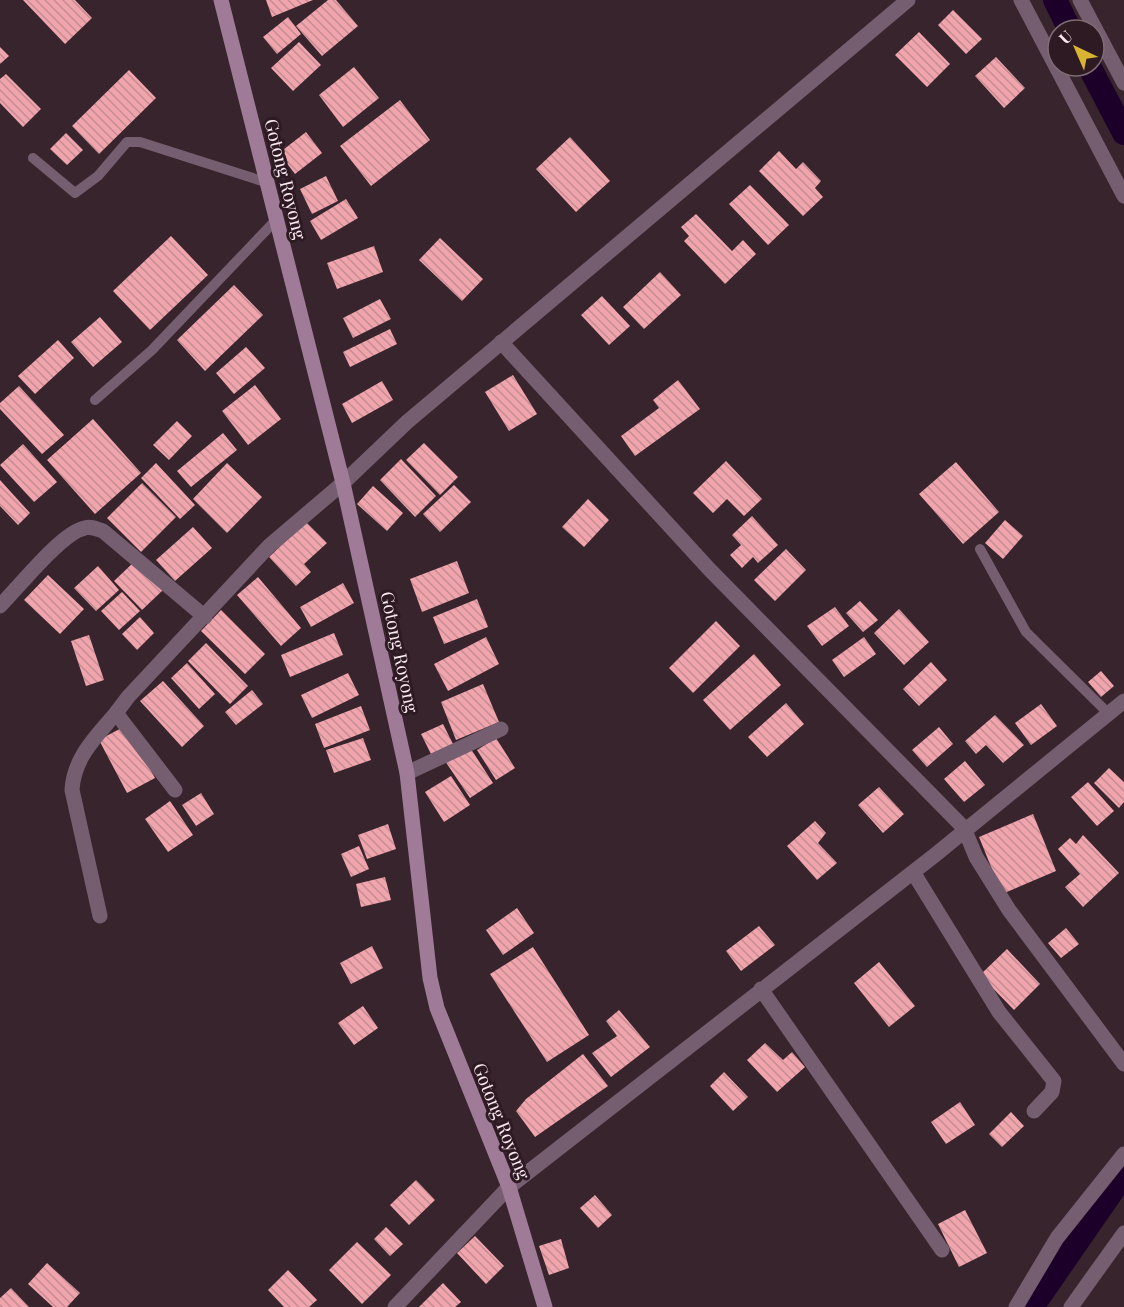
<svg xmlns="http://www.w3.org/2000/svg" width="1124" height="1307" viewBox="0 0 1124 1307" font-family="'Playfair Display',serif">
  <defs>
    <pattern id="building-back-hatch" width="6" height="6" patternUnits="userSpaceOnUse" patternTransform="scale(1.5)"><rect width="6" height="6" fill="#f0a4ac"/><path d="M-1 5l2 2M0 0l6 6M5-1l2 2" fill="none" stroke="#c68c93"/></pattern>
  </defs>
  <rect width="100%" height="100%" fill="#38242c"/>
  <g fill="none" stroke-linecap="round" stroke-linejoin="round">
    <path stroke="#1d0029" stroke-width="24" d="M1055,0L1070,30
      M1089,66L1124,133
      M1032,1307L1124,1174"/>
  </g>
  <path fill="url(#building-back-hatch)" d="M23,0H75L92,18L65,44Z
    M266,0H313L272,17Z
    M328,0H336L358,26L322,56L296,26Z
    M953,10L982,39L966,54L938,25Z
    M288,17L301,34L277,54L263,37Z
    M919,32L950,64L927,87L895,55Z
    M299,42L321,65L293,91L271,68Z
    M0,47L9,56L0,64Z
    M996,57L1025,88L1004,108L975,76Z
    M354,67L379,98L343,127L319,95Z
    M129,70L156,98L99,154L72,126Z
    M6,74L41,109L23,127L0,103V79Z
    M400,100L430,140L371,186L340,146Z
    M306,132L322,153L295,174L279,153Z
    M66,133L83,150L67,165L50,149Z
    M570,137L610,181L576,212L536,169Z
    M779,151L796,169L803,162L821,181L815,188L823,197L803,216L759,171Z
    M326,176L338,201L312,214L300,189Z
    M750,185L789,225L768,245L729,204Z
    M346,199L358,218L321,240L310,221Z
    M696,214L732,251L743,240L756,254L725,284L684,241L689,236L681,227Z
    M171,236L208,275L150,330L113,291Z
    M440,238L483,279L462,301L419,260Z
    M374,246L383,272L337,289L327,263Z
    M660,272L681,295L644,329L623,307Z
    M234,285L263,315L205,371L177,340Z
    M602,296L630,326L609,345L581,315Z
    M380,299L391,319L353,338L343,318Z
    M100,317L122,342L93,367L71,342Z
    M390,329L397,344L350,367L343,352Z
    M58,340L74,358L35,394L18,376Z
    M246,347L265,368L234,394L216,373Z
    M513,375L537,414L509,431L485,392Z
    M678,380L700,409L635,456L621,436L659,408L653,400Z
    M382,381L393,400L352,423L342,404Z
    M255,385L281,419L248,445L222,411Z
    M19,386L64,435L42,454L0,409V403Z
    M93,419L141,473L95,514L47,460Z
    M177,421L192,436L169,460L153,445Z
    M223,433L237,450L191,487L177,471Z
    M424,443L458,477L440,495L406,460Z
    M23,444L57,482L34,502L0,465Z
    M401,459L436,496L415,517L380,480Z
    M726,461L762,499L744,516L727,499L713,513L693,493Z
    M956,462L999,512L963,544L919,494Z
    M156,463L195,505L180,519L141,478Z
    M227,463L262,497L227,533L193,499Z
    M0,480L30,513L18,525L0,506Z
    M142,483L176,517L141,552L107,518Z
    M454,485L471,502L440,532L423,514Z
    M373,486L403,513L387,531L357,504Z
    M588,499L609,520L584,547L562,527Z
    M752,516L778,545L758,563L753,557L742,568L730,555L741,545L732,535Z
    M1005,520L1023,536L1003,559L985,543Z
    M306,522L327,543L304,564L311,572L296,586L269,557Z
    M193,527L212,548L175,581L156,560Z
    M786,549L806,570L775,601L754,580Z
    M135,561L163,590L142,610L114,581Z
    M457,561L469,593L422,612L410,579Z
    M98,566L119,590L96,611L74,588Z
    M48,575L84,609L60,634L24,600Z
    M258,577L301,628L281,646L237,595Z
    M343,583L354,603L311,627L300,607Z
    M122,592L140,611L119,630L101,611Z
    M477,599L488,627L444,644L433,617Z
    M860,601L878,620L863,632L846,613Z
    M835,607L849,626L822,646L807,626Z
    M899,609L929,642L904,665L874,633Z
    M221,610L265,654L245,674L201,631Z
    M140,617L154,633L137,650L122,634Z
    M716,621L740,646L693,693L669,668Z
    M334,633L343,655L290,677L281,655Z
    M89,635L104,680L86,686L71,641Z
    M486,637L499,664L448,691L434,664Z
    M864,637L876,654L844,677L832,660Z
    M206,643L248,686L230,704L188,661Z
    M754,654L781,685L730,730L703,700Z
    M931,662L947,680L919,706L903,689Z
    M187,663L215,694L199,709L171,678Z
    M1101,671L1114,686L1101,697L1088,682Z
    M348,673L359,695L312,718L301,695Z
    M163,681L204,726L182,747L140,701Z
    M483,684L499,722L456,740L441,702Z
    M252,690L263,704L236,725L225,712Z
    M786,703L804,724L767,757L748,737Z
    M1041,704L1057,726L1031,745L1015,723Z
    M361,706L370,730L324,748L315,724Z
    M995,715L1024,745L1003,763L986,745L976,754L965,741Z
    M443,724L453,744L431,754L421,734Z
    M127,725L155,778L127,793L99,740Z
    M939,727L953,744L927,767L912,750Z
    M363,738L371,760L334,773L326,750Z
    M496,738L515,768L496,780L477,750Z
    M469,746L493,783L470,798L445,761Z
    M965,761L985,785L964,802L944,779Z
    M1109,768L1124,782V802L1119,808L1094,783Z
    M451,776L470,805L444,822L425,792Z
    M1088,782L1114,811L1097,826L1071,797Z
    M879,787L904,814L883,833L858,805Z
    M201,793L214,814L196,826L182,805Z
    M170,801L193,835L168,852L145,819Z
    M1033,814L1056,871L1002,894L979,837Z
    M815,821L826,833L818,843L837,863L817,880L787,846Z
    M388,824L396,849L367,859L358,835Z
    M1083,835L1119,873L1083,907L1065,887L1080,874L1058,849L1070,838L1076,844Z
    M359,846L369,869L351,877L341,854Z
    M385,877L391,900L361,907L356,884Z
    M517,908L534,933L503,955L486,930Z
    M759,926L775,945L741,971L726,951Z
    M1066,928L1079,944L1061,958L1048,943Z
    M372,946L383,968L351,984L340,963Z
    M533,947L589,1035L547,1062L490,974Z
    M1007,949L1040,984L1014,1010L980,975Z
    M879,962L915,1006L889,1027L854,983Z
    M363,1006L378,1028L354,1045L338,1023Z
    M619,1010L650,1047L611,1077L592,1053L617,1036L606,1021Z
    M765,1043L783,1060L792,1052L805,1067L777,1092L747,1060Z
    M583,1054L608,1086L535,1137L516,1111L526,1099Z
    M724,1072L748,1097L733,1111L710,1086Z
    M960,1102L975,1125L946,1144L931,1122Z
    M1011,1112L1024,1126L1002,1147L989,1134Z
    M416,1180L435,1200L409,1225L390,1205Z
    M595,1195L612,1215L598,1228L580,1208Z
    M965,1210L987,1253L959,1267L938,1224Z
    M386,1227L403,1244L390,1256L374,1239Z
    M475,1236L504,1266L486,1284L457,1253Z
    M561,1239L569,1268L549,1275L539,1246Z
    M357,1242L391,1275L362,1304L329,1270Z
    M47,1263L80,1293L67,1307H53L28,1284Z
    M288,1270L317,1300L309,1307H284L268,1290Z
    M443,1283L461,1302L455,1307H419Z
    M11,1288L29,1307H0V1298Z"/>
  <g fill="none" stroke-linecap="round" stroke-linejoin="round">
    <path stroke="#755e70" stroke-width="10" d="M33,158L75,193L98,176L127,142H140L265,182
      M95,400L152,350L275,221
      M980,549L1026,632L1108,713"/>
    <path stroke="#755e70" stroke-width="15" d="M1021,0L1124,196
      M1080,0L1124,83
      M501,342L710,570L964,828L976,857L1009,910L1124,1064
      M0,606C18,588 62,532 85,528C91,526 97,529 103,531L205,617
      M407,773L501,729
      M175,790L116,713L128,697L269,546L343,483L407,422L908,0
      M913,872L999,1012L1054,1081L1052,1092L1034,1111
      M100,916L72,790C74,757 96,737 116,713
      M761,989L942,1250
      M395,1307L509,1187L935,855L1124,701
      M1016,1307L1057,1238L1124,1154
      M1071,1307L1124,1233"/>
    <path stroke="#9f7b98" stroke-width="15" d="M221,0L343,483L407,773L430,978L437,1008L509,1187L545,1307"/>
  </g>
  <g text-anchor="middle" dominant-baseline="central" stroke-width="6" stroke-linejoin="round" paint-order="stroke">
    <g font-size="18" fill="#f8eaef" stroke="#2e1a22">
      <text transform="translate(286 179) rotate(76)">Gotong Royong</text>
      <text transform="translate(400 652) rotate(78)">Gotong Royong</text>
      <text transform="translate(502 1121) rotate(68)">Gotong Royong</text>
    </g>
  </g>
  <g transform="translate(1076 48) rotate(316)"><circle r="28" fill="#2e1a22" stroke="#7f6d74" stroke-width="1.5"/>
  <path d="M0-4.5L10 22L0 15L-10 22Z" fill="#dab333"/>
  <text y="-9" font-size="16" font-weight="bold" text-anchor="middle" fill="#f8eaef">U</text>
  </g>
</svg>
